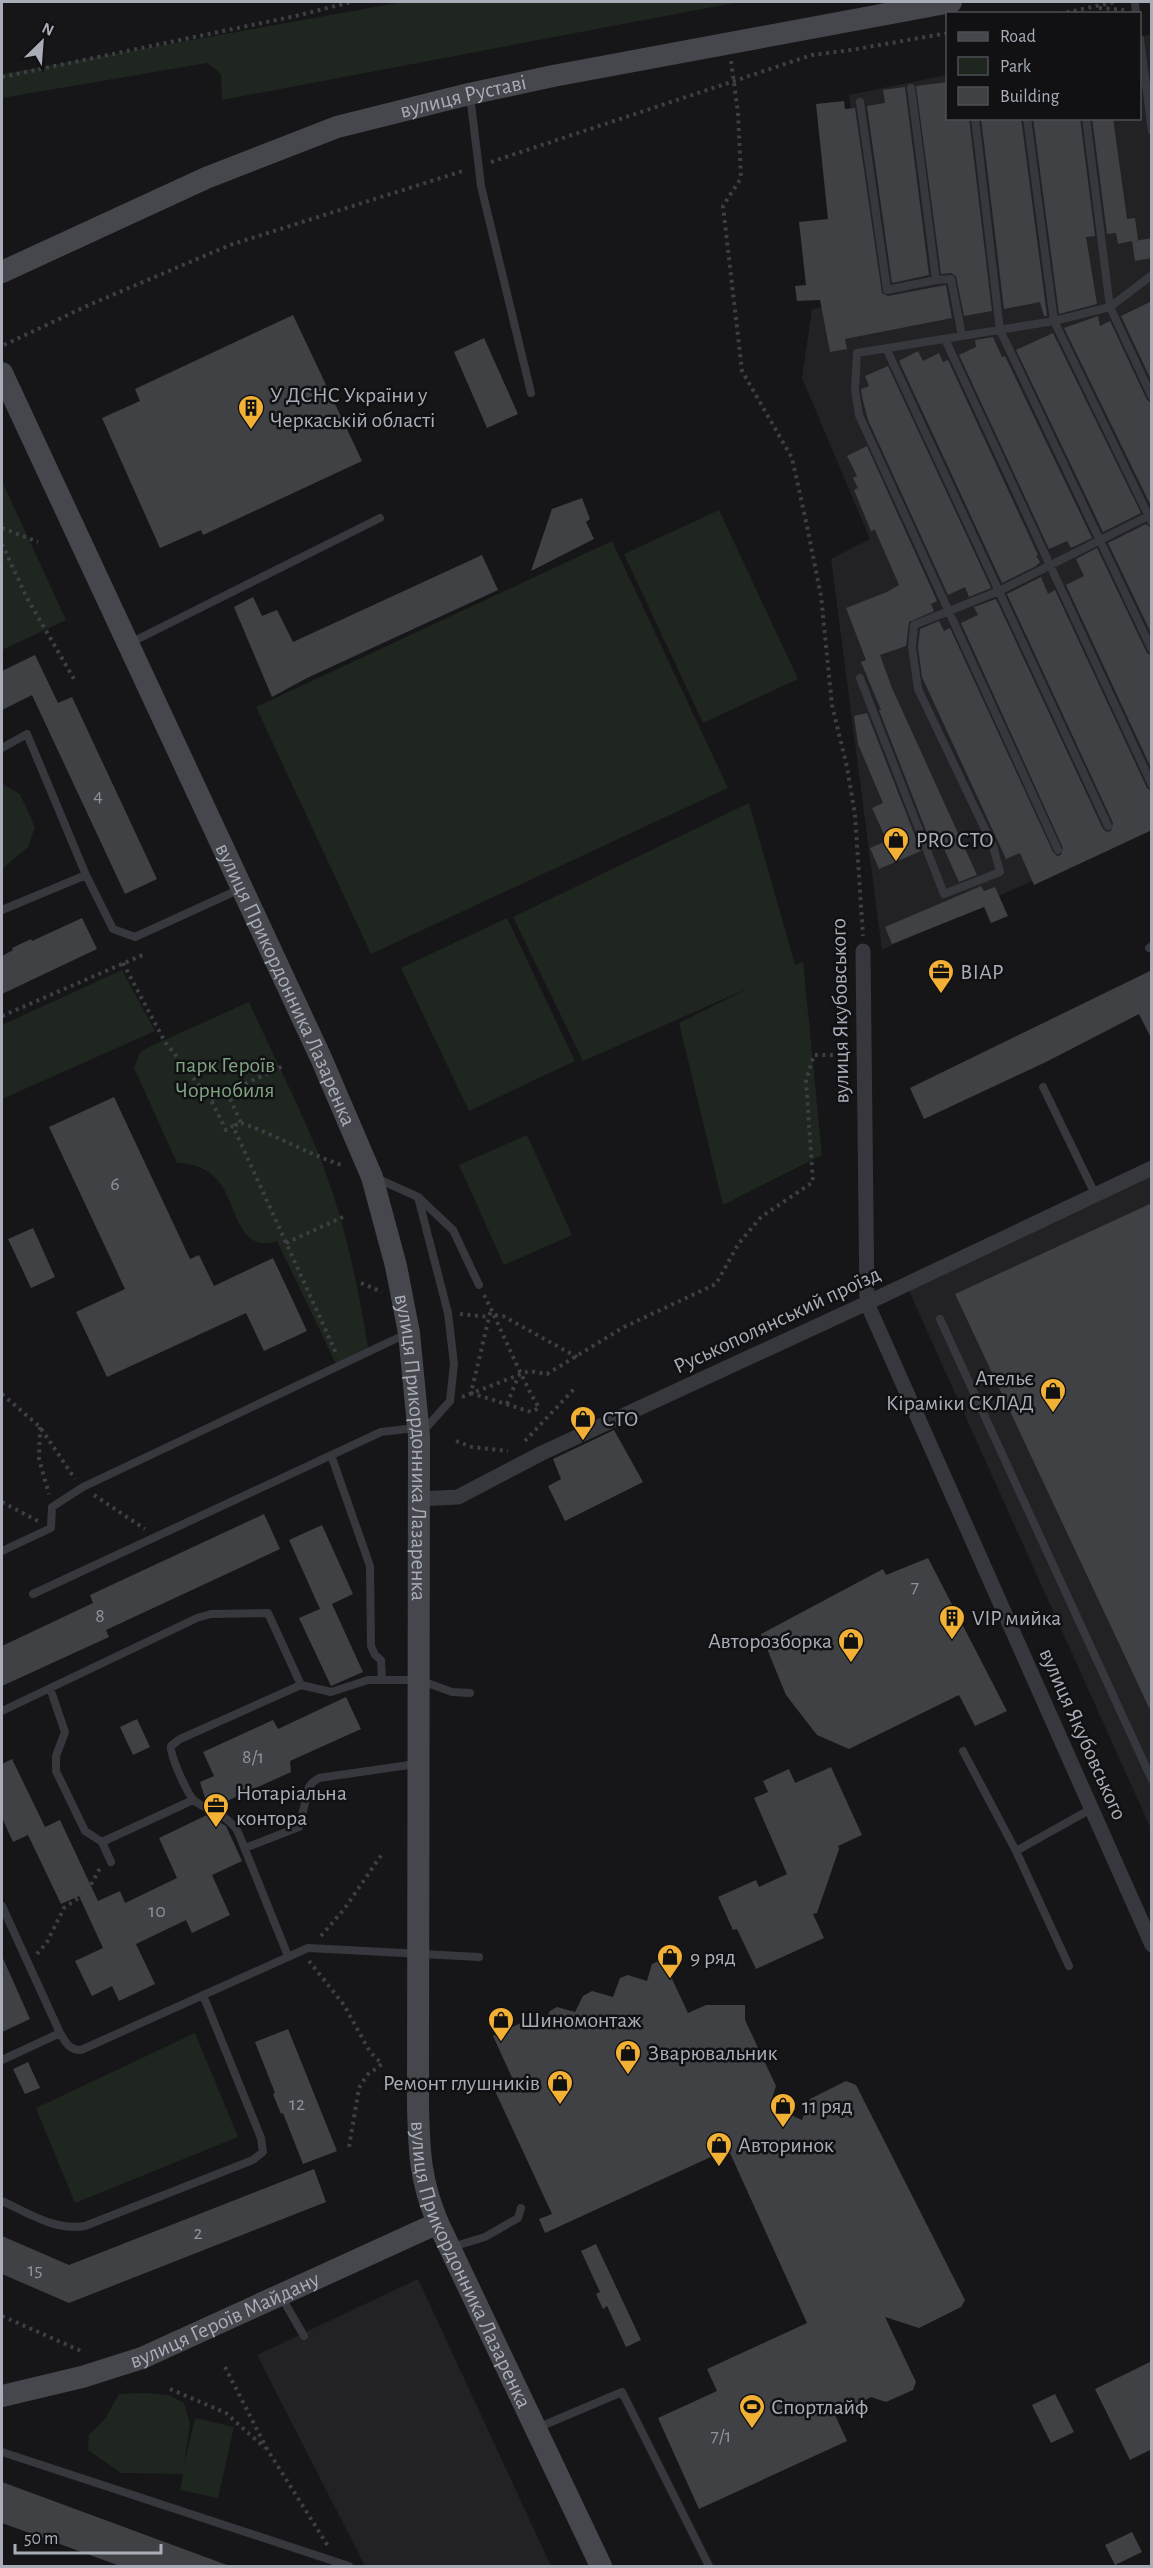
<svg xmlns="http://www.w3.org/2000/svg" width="1153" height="2568" viewBox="0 0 1153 2568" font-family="'Alegreya Sans',sans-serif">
  <rect width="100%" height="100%" fill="#161618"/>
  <path fill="#222225" d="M1151,34V826L882,950L831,559L870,539L802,378L812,309L849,303L869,251L849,95L947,75L948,118H1140V37Z
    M1151,1173V1829L905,1282Z
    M418,2279L551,2566H365L257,2355Z"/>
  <path fill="#1e261f" d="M403,2H739L222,100L221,74L207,63L2,98V74Z
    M2,481L66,620L2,650Z
    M719,510L798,679L703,723L624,554Z
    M612,541L728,788L371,954L256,707Z
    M2,784L20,794L35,827L28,847L2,869Z
    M749,803L795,965L803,962L822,1155L723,1205L679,1023L751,987L583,1061L513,917Z
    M507,918L575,1061L469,1111L401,968Z
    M122,970L155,1031L2,1099V1025Z
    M249,1002C280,1071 318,1140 339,1213C352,1258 361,1303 368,1348L336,1364L277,1241C238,1255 236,1202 219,1182C209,1169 193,1163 177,1163L134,1068L140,1052L151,1046Z
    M527,1135L572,1235L504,1265L459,1165Z
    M195,2033L238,2137L75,2203L36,2108Z
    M144,2393L169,2395L184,2403L190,2424L184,2465L195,2418L234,2427L218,2498L180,2490L183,2474L121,2473L88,2450L89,2435L105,2419L119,2394Z"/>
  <path fill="#404145" d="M948,82V118H969L992,311L964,316L956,276L951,273L941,274L916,86Z
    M905,87L929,275L892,283L867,106L885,103L883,90Z
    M844,101L845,109L855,108L882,293L888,296L946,285L952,318L845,339L847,349L830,352L820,300L797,301L795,286L806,285L799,222L828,219L816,104Z
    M981,118H1021L1047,316H1044L1040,302L1004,309Z
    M1033,118H1080L1095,236L1086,237L1097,304L1059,314Z
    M1092,118H1113L1127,219L1135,218L1138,240L1134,241L1152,238V258L1135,261L1132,241L1118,244L1116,233L1107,234Z
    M1152,301V382L1121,316Z
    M293,315L362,461L203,535L201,530L160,548L102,418L140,401L135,389Z
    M1098,316L1100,326L1110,321L1147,400L1152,403V508L1064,328Z
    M1053,333L1141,513L1103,532L1016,350Z
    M993,337L1002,357L1005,356L1092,538L1071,548L1067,541L1049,549L959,355L976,347L975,340Z
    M484,338L518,414L487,428L454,352Z
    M918,351L923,361L939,353L943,362L948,360L1038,555L1036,556L1040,562L1036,566L1002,583L899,361Z
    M888,366L991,588L969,597L965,587L948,595L868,420L863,401L861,389L869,386L865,376Z
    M867,446L937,601L931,604L934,611L909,622L906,646L880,655L892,688L977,875L959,882L941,842L932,846L879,710H881L861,662L866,660L846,608L887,592L899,585L875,530L871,531L854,490L858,488L853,478L857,476L847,456Z
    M582,498L590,519L586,522L594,539L531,571L552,509Z
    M1146,524L1152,529V635L1108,543Z
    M1097,548L1147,653L1152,656V770L1066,585L1084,576L1076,559Z
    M482,555L498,590L307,678L272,697L234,607L253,597L262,616L277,610L293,642Z
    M1041,577L1048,594L1055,590L1147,788L1152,791V830L1034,885L1020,853L1006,859L922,677L918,647L920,629L939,621L944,631L950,628L1053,852L1057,856L1061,855L1063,848L961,623L978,615L974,607L996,599L1103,829L1107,832L1111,831L1113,823L1007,594Z
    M35,655L58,703L72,697L157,879L125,894L32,695L2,710V671Z
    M867,713L921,851L879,869L870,848L887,841L872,808L883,803L858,744L854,716Z
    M981,886L984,891L995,887L1008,916L991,923L984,907L892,944L885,927Z
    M82,918L97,949L2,994V956L13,950L12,948L31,939L32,941Z
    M1152,970V1040L1139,1014L1046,1062L924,1119L910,1088Z
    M114,1097L190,1259L199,1255L214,1286L273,1258L307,1331L264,1351L246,1313L107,1377L76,1312L125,1289L49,1127Z
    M1152,1203V1714L955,1294Z
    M33,1228L55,1277L31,1288L8,1239Z
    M614,1430L643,1482L565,1521L548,1486L561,1479L553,1459Z
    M264,1514L280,1549L106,1630L109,1637L2,1686V1646L93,1603L90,1595Z
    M322,1525L353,1594L332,1604L363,1672L331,1686L299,1618L320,1609L289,1540Z
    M928,1558L1007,1711L975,1726L959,1695L849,1749L817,1735L786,1695L761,1634L883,1569L886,1575Z
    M346,1697L361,1729L290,1761L291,1772L216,1806L206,1801L200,1782L214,1776L203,1752L273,1720L278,1729Z
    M137,1719L150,1747L133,1755L120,1727Z
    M12,1759L45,1827L60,1820L98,1901L120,1891L125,1903L177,1878L159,1838L207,1815L221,1823L226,1826L242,1861L212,1875L230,1915L192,1933L186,1920L136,1944L155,1984L119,2001L112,1986L92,1996L75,1961L103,1948L79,1896L61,1904L28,1835L13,1842L2,1818V1764Z
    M831,1767L862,1835L838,1846L839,1849L817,1913L813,1914L824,1938L756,1969L737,1929L733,1930L718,1897L756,1880L759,1887L787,1874L754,1798L768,1792L763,1781L789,1769L795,1783Z
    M2,1956L30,2019L2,2032Z
    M659,1961L665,1964L688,2013L706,2005H745V2020L776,2086L770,2105L802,2120L810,2099L846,2081L856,2085L965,2300L961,2307L919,2328L885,2317L916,2382L913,2390L886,2402L871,2397L835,2415L847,2441L699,2509L658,2418L717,2391L707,2369L807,2323L730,2153L727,2154L726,2150L545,2233L539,2219L552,2214L495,2091L514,2082L493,2036L521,2023L542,2026L550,2011L557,2007L575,2012L583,1996L592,1991L613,1997L620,1978L628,1975L647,1981L652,1964Z
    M288,2029L337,2151L303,2164L283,2113L281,2114L273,2094L275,2093L255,2042Z
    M28,2062L40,2088L25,2094L13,2069Z
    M314,2169L326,2202L69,2303L2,2274V2236L69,2265Z
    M596,2244L641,2340L626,2347L607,2306L603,2309L596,2294L600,2292L581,2251Z
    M1152,2361V2449L1130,2460L1095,2389Z
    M1055,2394L1074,2432L1051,2443L1032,2405Z
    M2,2482L227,2565V2566H120L2,2523Z
    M1132,2532L1142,2552L1115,2565L1105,2545Z"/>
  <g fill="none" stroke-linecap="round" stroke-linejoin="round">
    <path stroke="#3d3f44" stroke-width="4" stroke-dasharray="3 4.5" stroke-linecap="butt" d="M1099,8L1124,10
      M1059,14L1115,2
      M731,61L738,113L741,178L723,206L742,371L792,458L807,526L821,596L832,705L847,767L855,815L863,936
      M2,77L300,15L351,2
      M491,162L812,55L851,50L948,33
      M4,345L89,305L230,245L466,170
      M2,528L38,542
      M2,544L27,598L74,679
      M123,963L165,1042L211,1100L226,1130L233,1126L337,1355
      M2,1016L145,954
      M227,1092L241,1123L233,1126
      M211,1100L283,1066
      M241,1123C277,1135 309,1155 345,1166
      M286,1243L343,1217
      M361,1283L382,1292
      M484,1295C503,1332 518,1372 539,1408L531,1412L471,1393L491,1309
      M460,1314L489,1317
      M495,1315L503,1316L577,1357
      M2,1394L40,1427L75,1479
      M462,1397L529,1371L547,1374L624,1327L716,1284L739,1243L761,1217L813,1182L806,1080L814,1055H850
      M507,1404L518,1377
      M40,1427L39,1459L49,1494
      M456,1441L472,1447L508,1451
      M525,1441L574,1389
      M94,1495L145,1529
      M2,1502L38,1521
      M321,1936L345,1908L382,1854
      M37,1954L47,1942L64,1908L87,1892L100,1868
      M309,1961L344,2005L370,2052L382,2064L367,2075L359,2088L349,2147
      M2,2316L81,2351
      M225,2367L267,2449L328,2546
      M170,2389L226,2413L265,2448"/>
    <path stroke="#37383d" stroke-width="8" d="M1135,2L1136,14
      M1140,39L1152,131
      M911,88L936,280L951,279L962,336
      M470,95L481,186L531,393
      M860,102L887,290L936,280
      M975,118L1000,330L1152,650
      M1027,118L1054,321L1152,523
      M1086,118L1110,307L1152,397
      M945,339L1152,785
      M886,348L1108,826
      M130,643L380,518
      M860,678L944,894L1000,872L993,846L918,689L912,647L914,625L999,591L1152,514
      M2,748L27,734L86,875L113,929L135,937L240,889
      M1058,850L859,415L855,390L857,353L1054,321L1110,307L1152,275
      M2,910L86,875
      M1149,948L1152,946
      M1043,1087L1095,1194
      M376,1178L418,1197L453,1230L479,1285
      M418,1197L448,1313L454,1364L450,1401L424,1430
      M940,1319L1152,1780
      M331,1455L370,1566L371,1646L375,1655L381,1660L382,1680
      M2,1551L51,1528L52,1507L83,1487L406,1334
      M33,1594L381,1432L415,1428
      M50,1688L65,1732L56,1756V1771L85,1831L102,1842
      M2,1711L197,1618L211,1614L268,1613L301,1685
      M963,1751L1016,1851
      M245,1848L299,1827L309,1787L313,1782L319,1778L416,1764
      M111,1862L102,1842L193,1800
      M2,1906L60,2033
      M288,1956L238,1832C228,1815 211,1812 196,1802C188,1797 170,1755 171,1746L180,1739L301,1685L331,1692L368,1680H419L452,1692L470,1693
      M1069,1966L1016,1851L1091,1809
      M2,2060L60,2033C66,2043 69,2050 81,2050L308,1948L479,1957
      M2,2201C28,2213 55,2231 85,2226L253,2160L263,2152L261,2138L203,1995
      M452,2247L485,2237L518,2218L521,2208
      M282,2298L304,2336
      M537,2428L622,2392L709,2566
      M2,2452L349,2566"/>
    <path stroke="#37383d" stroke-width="15" d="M863,951L867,1303L1152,1945
      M419,1499L458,1497L542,1453L867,1303L1152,1168"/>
    <g stroke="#45474d" stroke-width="22">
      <path id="s1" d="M2,272L206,178L337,127L469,94L553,76L951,2"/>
      <path id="s2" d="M2,373L321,1058L372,1177L396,1266L409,1333L419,1436L418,2106C419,2151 420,2181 438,2223L601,2566"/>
      <path id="s3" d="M2,2396L82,2377L142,2358L438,2223"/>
    </g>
  </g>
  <defs>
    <symbol id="building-pin" viewBox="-11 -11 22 30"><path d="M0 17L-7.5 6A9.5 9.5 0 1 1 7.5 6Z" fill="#f2b134" stroke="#111113"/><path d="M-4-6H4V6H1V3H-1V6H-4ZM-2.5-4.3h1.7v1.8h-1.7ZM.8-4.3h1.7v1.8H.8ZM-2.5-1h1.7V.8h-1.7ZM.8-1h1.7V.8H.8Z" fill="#111"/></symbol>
    <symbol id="shop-pin" viewBox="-11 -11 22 30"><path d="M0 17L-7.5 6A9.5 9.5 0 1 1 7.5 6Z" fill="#f2b134" stroke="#111113"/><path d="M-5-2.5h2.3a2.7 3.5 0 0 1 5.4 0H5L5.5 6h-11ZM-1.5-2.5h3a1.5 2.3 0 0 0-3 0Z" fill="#111"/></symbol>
    <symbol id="office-pin" viewBox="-11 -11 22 30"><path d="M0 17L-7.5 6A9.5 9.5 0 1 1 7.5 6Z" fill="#f2b134" stroke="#111113"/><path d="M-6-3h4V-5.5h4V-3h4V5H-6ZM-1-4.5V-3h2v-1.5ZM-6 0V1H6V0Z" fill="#111"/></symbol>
    <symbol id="stadium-pin" viewBox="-11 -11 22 30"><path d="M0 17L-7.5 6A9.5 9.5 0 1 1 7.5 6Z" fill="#f2b134" stroke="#111113"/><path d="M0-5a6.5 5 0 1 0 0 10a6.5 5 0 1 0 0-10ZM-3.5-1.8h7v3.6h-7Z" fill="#111"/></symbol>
  </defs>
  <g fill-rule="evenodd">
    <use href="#building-pin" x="236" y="393" width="30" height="40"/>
    <use href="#shop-pin" x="881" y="825" width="30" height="40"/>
    <use href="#office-pin" x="926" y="957" width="30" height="40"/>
    <use href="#shop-pin" x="1038" y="1376" width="30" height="40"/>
    <use href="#shop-pin" x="568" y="1404" width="30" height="40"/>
    <use href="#building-pin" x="937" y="1603" width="30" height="40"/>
    <use href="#shop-pin" x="836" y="1626" width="30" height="40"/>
    <use href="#office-pin" x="201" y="1791" width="30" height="40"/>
    <use href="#shop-pin" x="655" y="1942" width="30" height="40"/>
    <use href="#shop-pin" x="486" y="2005" width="30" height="40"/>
    <use href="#shop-pin" x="613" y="2038" width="30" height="40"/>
    <use href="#shop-pin" x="545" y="2068" width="30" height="40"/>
    <use href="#shop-pin" x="768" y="2091" width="30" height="40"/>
    <use href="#shop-pin" x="704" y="2130" width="30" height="40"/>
    <use href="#stadium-pin" x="737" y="2392" width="30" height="40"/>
  </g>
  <g text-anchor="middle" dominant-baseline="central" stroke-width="5" stroke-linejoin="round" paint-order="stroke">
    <g font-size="20" fill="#8e929b">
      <text x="98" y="796">4</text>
      <text x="115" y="1184">6</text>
      <text x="915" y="1587">7</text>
      <text x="100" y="1616">8</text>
      <text x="253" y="1757">8/1</text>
      <text x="157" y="1911">10</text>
      <text x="297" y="2104">12</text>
      <text x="198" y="2233">2</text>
      <text x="35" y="2270">15</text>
      <text x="721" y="2436">7/1</text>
    </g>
    <g font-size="22" fill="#a8adb8" stroke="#111113">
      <text stroke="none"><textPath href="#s1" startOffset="495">вулиця Руставі</textPath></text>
      <text stroke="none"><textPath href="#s2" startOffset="674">вулиця Прикордонника Лазаренка</textPath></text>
      <text transform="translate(840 1011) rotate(-91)">вулиця Якубовського</text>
      <text transform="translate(777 1320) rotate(-25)">Руськополянський проїзд</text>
      <text stroke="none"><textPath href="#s2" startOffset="1160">вулиця Прикордонника Лазаренка</textPath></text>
      <text transform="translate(1083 1734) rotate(66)">вулиця Якубовського</text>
      <text stroke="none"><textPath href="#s2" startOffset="1988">вулиця Прикордонника Лазаренка</textPath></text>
      <text stroke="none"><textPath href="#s3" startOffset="236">вулиця Героїв Майдану</textPath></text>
    </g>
    <g font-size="22" fill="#a8adb8" stroke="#111113" text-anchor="start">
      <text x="270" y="395">У ДСНС України у<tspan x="270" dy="25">Черкаській області</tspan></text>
      <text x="916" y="840">PRO СТО</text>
      <text x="960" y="972">ВІАР</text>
      <text x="1034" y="1378" text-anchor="end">Ательє<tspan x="1034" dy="25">Кіраміки СКЛАД</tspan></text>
      <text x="602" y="1419">СТО</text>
      <text x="972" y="1618">VIP мийка</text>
      <text x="832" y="1641" text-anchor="end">Авторозборка</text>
      <text x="236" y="1793">Нотаріальна<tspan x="236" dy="25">контора</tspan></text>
      <text x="690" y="1957">9 ряд</text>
      <text x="520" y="2020">Шиномонтаж</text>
      <text x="648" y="2053">Зварювальник</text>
      <text x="540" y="2083" text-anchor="end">Ремонт глушників</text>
      <text x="802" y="2106">11 ряд</text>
      <text x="738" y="2145">Авторинок</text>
      <text x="771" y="2407">Спортлайф</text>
    </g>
    <g font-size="22" fill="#7fa381" stroke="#111113">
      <text x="225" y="1065">парк Героїв<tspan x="225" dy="25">Чорнобиля</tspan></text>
    </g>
  </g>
  <rect width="1153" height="2568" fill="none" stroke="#a8adb8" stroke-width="6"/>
  <rect x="946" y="12" width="195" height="108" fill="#111113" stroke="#4d4f55" stroke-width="1.5"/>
  <rect x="958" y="32" width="30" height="9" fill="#45474d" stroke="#4d4f55" stroke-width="1.5"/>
  <text x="1000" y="42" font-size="18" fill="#a8adb8">Road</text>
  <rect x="958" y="57" width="30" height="18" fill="#1e261f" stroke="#4d4f55" stroke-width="1.5"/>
  <text x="1000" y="72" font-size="18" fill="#a8adb8">Park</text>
  <rect x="958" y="87" width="30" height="18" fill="#404145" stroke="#4d4f55" stroke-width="1.5"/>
  <text x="1000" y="102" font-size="18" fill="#a8adb8">Building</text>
  <g transform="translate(42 42) rotate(25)" stroke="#111113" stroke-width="4.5" paint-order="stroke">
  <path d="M0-4.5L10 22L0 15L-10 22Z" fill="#a8adb8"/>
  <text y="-9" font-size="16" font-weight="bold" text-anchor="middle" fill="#a8adb8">N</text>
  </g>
  <path d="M15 2544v9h146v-9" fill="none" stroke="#a8adb8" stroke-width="3"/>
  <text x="24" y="2544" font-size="18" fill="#a8adb8" stroke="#111113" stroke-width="4.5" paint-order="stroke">50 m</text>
</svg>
